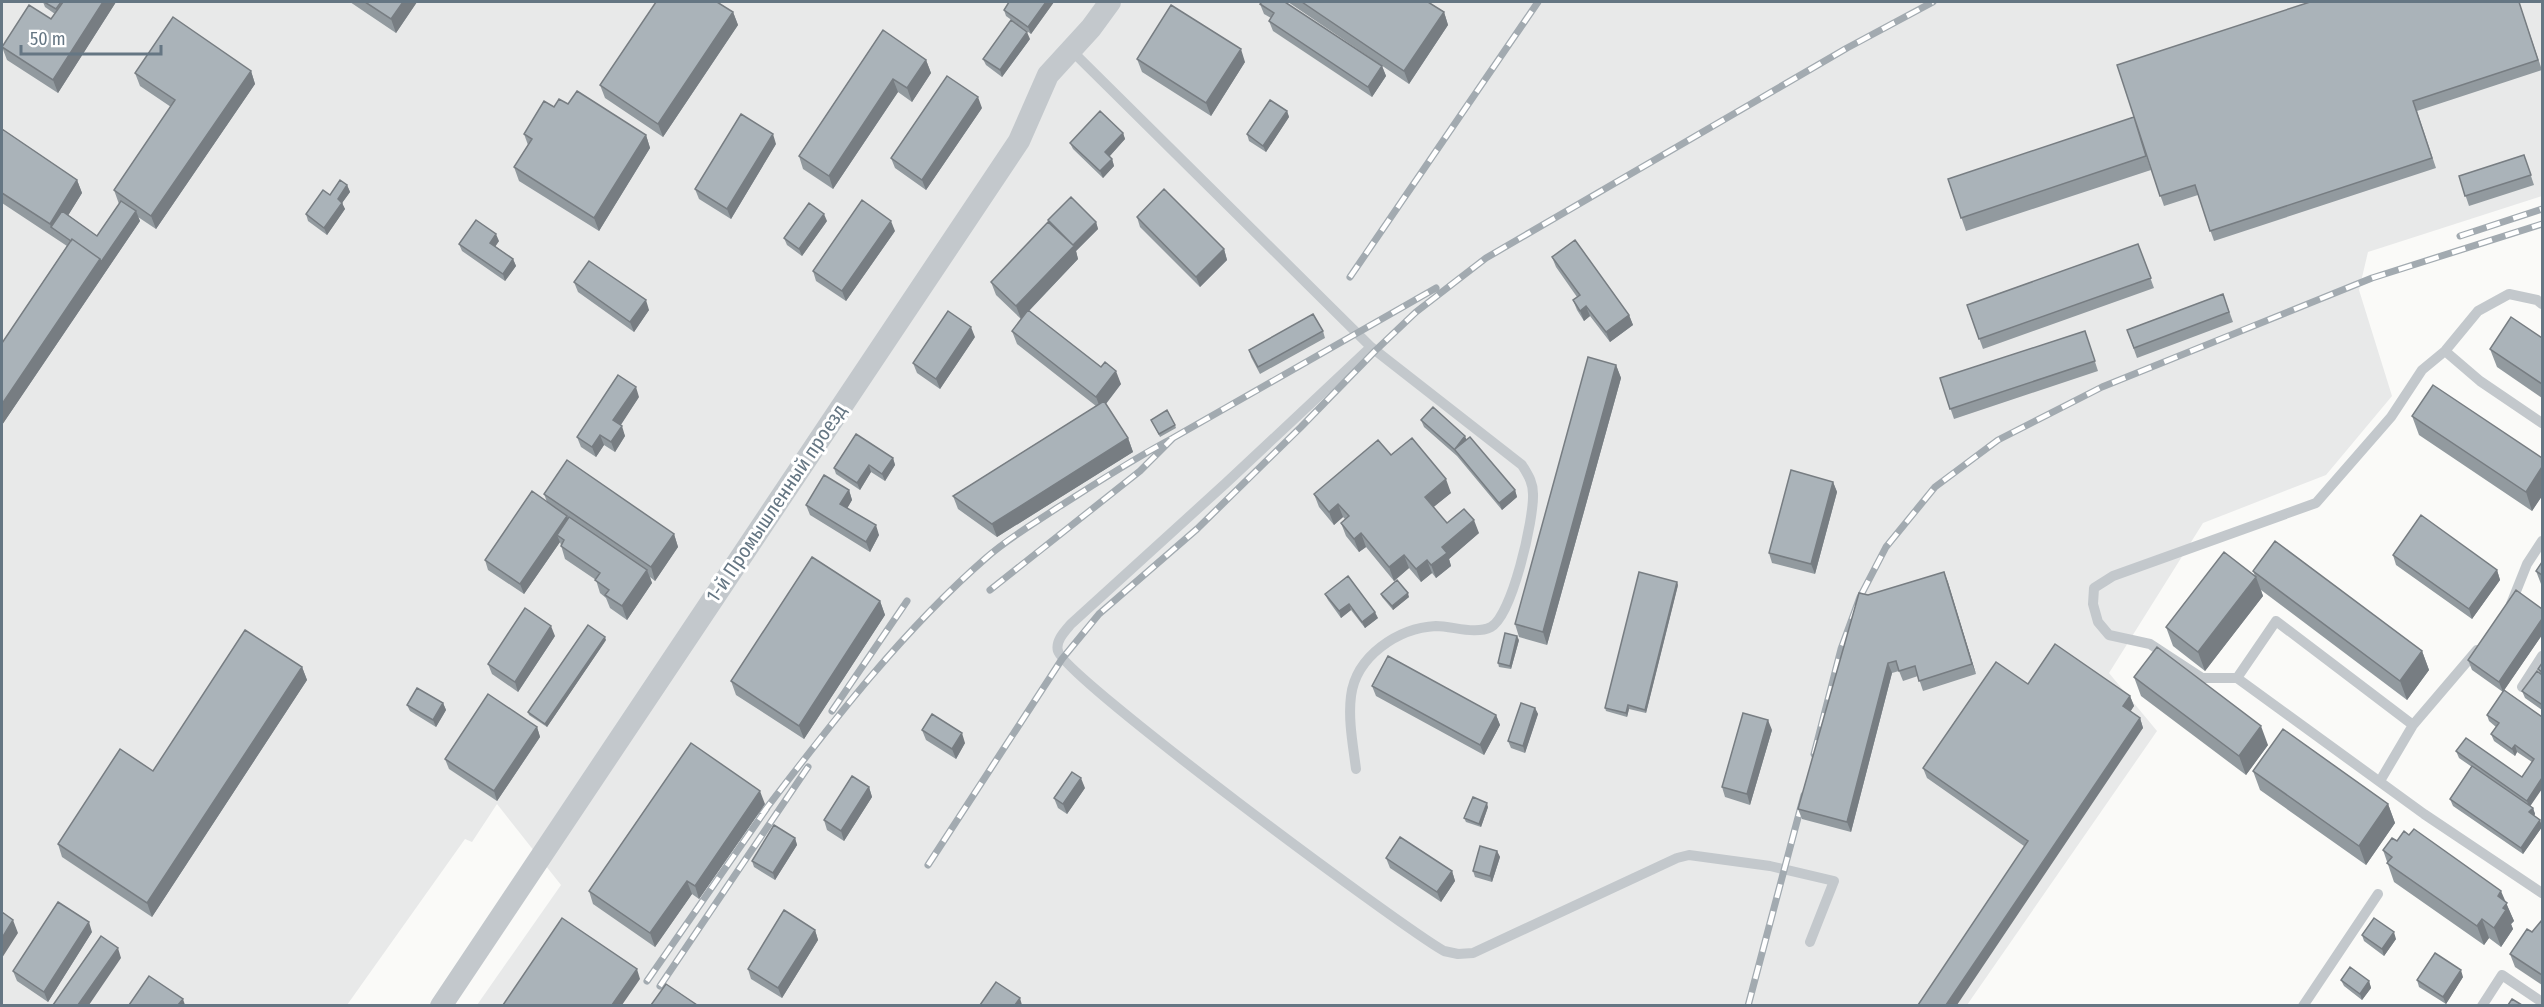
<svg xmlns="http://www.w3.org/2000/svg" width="2544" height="1007" viewBox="0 0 2544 1007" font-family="'Fira Sans Condensed',sans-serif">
  <rect width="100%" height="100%" fill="#fafaf8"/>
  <path fill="#e8e9e9" d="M2,2H2542V196L2368,252L2359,290L2392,396L2326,475L2203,523L2109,673L2157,731L1967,1005H477L561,885L497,804L472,842L465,839L347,1005L2,1006Z"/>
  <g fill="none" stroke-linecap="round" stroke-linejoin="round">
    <path stroke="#c3c8cc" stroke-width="10" d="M1070,49L1371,347L1226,483L1071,624C1065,631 1055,641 1058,651C1064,677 1400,926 1444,951L1458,954L1473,953L1677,858L1689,855L1770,866L1834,881L1810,942
      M2445,351L2480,381L2542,423
      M2511,604L2527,564L2542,541
      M2237,678H2202L2150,644L2109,635L2098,622L2093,604L2094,588L2113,576L2316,503L2391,417L2422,370L2445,351L2478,311L2509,294L2537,300L2542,304
      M2522,687L2542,656
      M2413,725L2477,650
      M1356,769C1353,745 1348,720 1351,696C1356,656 1398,628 1436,626C1453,626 1475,635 1491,627C1512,616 1534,519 1533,494C1533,482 1528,475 1522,465L1371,347
      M2380,781L2413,725L2276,621L2237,678L2424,814L2542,893
      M2303,1006L2378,894
      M2482,1006L2502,975L2542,1002"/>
    <path stroke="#c3c8cc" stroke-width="22" d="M441,1006L1019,141L1048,75L1091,28L1110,2"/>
    <defs>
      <path id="rail" d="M2460,236L2542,209
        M1350,277L1538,2
        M1173,438L1436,288
        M832,711L907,601
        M1814,754L1841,649L1860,597L1886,547L1935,487L1998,440L2102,387L2372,278L2542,224
        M762,814C831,724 900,633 986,558C1007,539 1033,524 1057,508C1095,484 1133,459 1173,438L1140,471L990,590
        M928,865L1062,659L1099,614L1197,529L1301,427L1376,350L1416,312L1486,258L1847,48L1933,2
        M647,981L767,808
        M660,986L808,767
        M1748,1006L1804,795"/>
    </defs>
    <use href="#rail" stroke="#a2aab0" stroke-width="7"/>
    <use href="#rail" stroke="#fff" stroke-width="4.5" stroke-dasharray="14" stroke-linecap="butt"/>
  </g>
  <path fill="#929a9f" d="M43,2H116L58,93L7,60L2,47L51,19L55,14L45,7Z
    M350,2H417L396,33Z
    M1054,2L1031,34L1006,16L1004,10Z
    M1288,2H1428L1444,12L1448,25L1409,84Z
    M2519,2L2542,70L2417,111L2436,168L2214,241L2198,195L2164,206L2140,137L2151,170L1966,231L1948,179Z
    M1260,4L1382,66L1386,76L1372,97L1273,31L1269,21L1271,18L1264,14Z
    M733,12L738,25L663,137L605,98L600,85Z
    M883,30L926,60L931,73L912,102L898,92L833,189L803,169L799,156Z
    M1030,39L1002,77L986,65L983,59Z
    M1137,59L1245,62L1211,116L1142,72Z
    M251,71L255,84L156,229L138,217L140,221L2,425V343L67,246L2,203V129L77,180L82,193L68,215L97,236L119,204L114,190L171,107L140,86L135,73Z
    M568,104L646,135L650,148L599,231L519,181L514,167L528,145L524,134L554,107Z
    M982,108L926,190L895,168L891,158Z
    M1287,111L1289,117L1266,152L1249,141L1247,134Z
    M1123,133L1125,139L1109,157L1112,159L1114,166L1103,178L1073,149L1070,143Z
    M776,144L731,219L699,199L695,189Z
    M2524,155L2534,185L2469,206L2459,176Z
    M347,185L350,192L342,203L345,209L327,235L308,221L306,214L330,195Z
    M1137,217L1224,249L1227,260L1200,287L1140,227Z
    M1048,220L1096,222L1098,229L1076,251L1078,259L1029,311L1121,384L1106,404L1128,438L1133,452L997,537L958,509L953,496L1096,406L1017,344L1012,331L1021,319L996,295L991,282L1049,222Z
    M827,221L802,256L787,245L784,238Z
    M895,231L846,301L816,281L813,271Z
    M499,241L495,246L513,259L516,266L505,281L462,251L459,244Z
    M2138,244L2154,288L1983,349L1967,305Z
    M1552,257L1629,315L1633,325L1610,342L1590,316L1584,321L1577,310L1573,300L1577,297L1556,267Z
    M574,282L649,310L634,332L578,292Z
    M2223,294L2233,322L2137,358L2127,330Z
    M1323,331L1325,338L1260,374L1251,357L1249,350Z
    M2085,331L2098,371L1954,419L1940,378Z
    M975,337L940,389L917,373L913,363Z
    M2542,338V398L2497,367L2490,349Z
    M1616,365L1621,378L1547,645L1519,637L1515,624Z
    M639,397L620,425L625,436L615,452L604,445L596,457L581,447L577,437Z
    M2412,416L2542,458V496L2532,511L2419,435Z
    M1151,420L1175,425L1176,428L1160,437Z
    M1421,420L1467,440L1515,490L1517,497L1502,510L1457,456L1424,427Z
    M1391,455L1451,493L1433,507L1447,523L1479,533L1449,559L1451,566L1436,578L1432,573L1421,582L1409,568L1394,581L1366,547L1359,552L1346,536L1341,523L1345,519L1343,517L1334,525L1319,507L1314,494Z
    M893,458L895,465L885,481L871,472L860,490L836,474L834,468Z
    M1833,482L1837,492L1815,574L1772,563L1769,553Z
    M849,490L852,500L847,508L879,535L870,552L810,515L806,505Z
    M544,494L674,534L678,547L655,581L650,577L652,583L627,620L610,608L606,598L600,593L596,580L565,559L560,542L524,594L488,570L485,560L547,502Z
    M2393,555L2497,570L2500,580L2472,619L2396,565Z
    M2542,562V585L2541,584L2536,571Z
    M2253,571L2422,651L2429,670L2407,700L2261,590L2263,596L2205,671L2173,646L2166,627L2255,576Z
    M1944,572L1976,674L1923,691L1918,676L1903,681L1899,671L1892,673L1851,832L1802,819L1798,809Z
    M1678,585L1646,713L1629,709L1627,717L1606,711L1605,708Z
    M1325,594L1378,618L1365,628L1351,610L1341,618L1328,600Z
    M1381,594L1409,597L1393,610L1382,597Z
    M880,601L885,615L804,739L736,695L731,681Z
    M2542,609V635L2504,690L2542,717L2530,806L2533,808L2535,814L2534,816L2540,820L2542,827L2523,854L2453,806L2450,799L2472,767L2459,758L2456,751L2522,777L2532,762L2517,752L2515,756L2494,741L2491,734L2496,727L2489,721L2487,715L2503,692L2472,670L2468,660Z
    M555,636L518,692L492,674L488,664Z
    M606,640L547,727L529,715L528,712Z
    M1519,640L1511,669L1499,667L1498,663Z
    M2542,663V710L2525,698L2522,691L2540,673L2538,669Z
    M302,667L307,680L152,917L62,857L58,844L153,771Z
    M2134,677L2268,745L2246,775L2141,696Z
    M2028,684L2130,696L2134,706L2130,711L2140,718L2143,728L2024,846L1927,778L1923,768Z
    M1372,686L1496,715L1500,725L1484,755L1376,696Z
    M443,703L446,710L436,727L410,711L407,705Z
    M1535,708L1538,714L1525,753L1511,748L1508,741Z
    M537,727L540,737L497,801L449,769L445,759Z
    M922,730L965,743L956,759L926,740Z
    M1772,730L1750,805L1725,797L1722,787Z
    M2253,771L2388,804L2395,823L2366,865L2260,790Z
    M869,787L872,797L844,841L827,830L824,820Z
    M1085,788L1067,814L1058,808L1054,798Z
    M765,804L699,899L692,894L655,947L593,904L589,891Z
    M1488,807L1481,827L1466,822L1464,818Z
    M795,838L797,845L775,880L754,867L752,861Z
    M2397,841L2505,901L2514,921L2511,924L2513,929L2501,947L2489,938L2484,945L2394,882L2383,850Z
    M1497,851L1500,857L1492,882L1475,877L1473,871Z
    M1386,858L1452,871L1455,881L1441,902L1390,868Z
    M2542,920V985L2515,967L2510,954L2532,932Z
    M815,930L818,940L782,998L751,979L748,969Z
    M92,932L48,1002L17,981L13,971Z
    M2362,935L2396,939L2384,956L2364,941Z
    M2463,977L2446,1004L2419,987L2417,980Z
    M2341,980L2369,981L2371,988L2362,1000L2344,986Z"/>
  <path fill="#777d82" d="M103,2H116L58,93L53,80Z
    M403,2H417L396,33L391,19Z
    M1046,2H1054L1031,34L1028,27Z
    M733,12L738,25L663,137L658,124Z
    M1444,12L1448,25L1409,84L1404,71Z
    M1027,32L1030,39L1002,77L1000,70Z
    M1241,49L1245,62L1211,116L1206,103Z
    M926,60L931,73L912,102L907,88Z
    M1382,66L1386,76L1372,97L1368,87Z
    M251,71L255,84L156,229L151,216Z
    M893,79L898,92L833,189L829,176Z
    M978,97L982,108L926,190L922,180Z
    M1287,111L1289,117L1266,152L1263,146Z
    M1123,133L1125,139L1107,159L1105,152Z
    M773,134L776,144L731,219L727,209Z
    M646,135L650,148L599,231L594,218Z
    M1112,159L1114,166L1103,178L1100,171Z
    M77,180L82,193L58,232L51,227L54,237L50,224Z
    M347,185L350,192L342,203L345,209L327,235L324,228L338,199Z
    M136,211L140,221L2,425V404L100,259Z
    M824,214L827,221L802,256L799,249Z
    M891,221L895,231L846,301L842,291Z
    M1096,222L1098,229L1076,251L1078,259L1021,319L1016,306L1073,245Z
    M496,234L499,241L493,250L490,243Z
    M1224,249L1227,260L1200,287L1196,277Z
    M513,259L516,266L505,281L503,274Z
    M646,300L649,310L634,332L630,322Z
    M1586,306L1590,316L1584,321L1580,311Z
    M1629,315L1633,325L1610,342L1606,332Z
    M971,327L975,337L940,389L936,379Z
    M1616,365L1621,378L1547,645L1543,632Z
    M1116,371L1121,384L1101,410L1096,397Z
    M636,387L639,397L617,431L613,420Z
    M622,426L625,436L615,452L611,442Z
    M600,435L604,445L596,457L592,447Z
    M1465,436L1468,443L1455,450Z
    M1128,438L1133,452L997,537L992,524Z
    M893,458L895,465L885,481L882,474Z
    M869,465L871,472L860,490L857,483Z
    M2542,467V496L2532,511L2526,492Z
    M1446,479L1451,493L1430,510L1425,497Z
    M1833,482L1837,492L1815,574L1811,564Z
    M849,490L852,500L844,514L840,504Z
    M1515,490L1517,497L1502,510L1499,503Z
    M1338,504L1343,517L1334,525L1329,512Z
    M567,516L571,526L557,535L560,542L524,594L520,584Z
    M1474,520L1479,533L1449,559L1451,566L1436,578L1431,565L1442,547Z
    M876,525L879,535L870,552L866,542Z
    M1361,533L1366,547L1359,552L1354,539Z
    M674,534L678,547L655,581L651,567Z
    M1404,555L1409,568L1394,581L1389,567Z
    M1427,560L1432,573L1421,582L1416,569Z
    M647,570L652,583L627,620L622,606Z
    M2497,570L2500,580L2472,619L2469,609Z
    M1944,572L1948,582L1976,674L1972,664Z
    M2256,577L2263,596L2205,671L2198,652Z
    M1677,582L1678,585L1646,713L1645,710Z
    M1408,593L1409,597L1393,610L1392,606Z
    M880,601L885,615L804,739L799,726Z
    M1349,604L1351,610L1341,618L1339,611Z
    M1375,612L1378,618L1365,628L1362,622Z
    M2542,619V635L2503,692L2499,682Z
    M551,626L555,636L518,692L515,682Z
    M1517,636L1519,640L1511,669L1510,666Z
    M605,637L606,640L547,727L545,724Z
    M2422,651L2429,670L2407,700L2400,681Z
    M1888,663L1892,673L1851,832L1847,822Z
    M302,667L307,680L152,917L147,903Z
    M2130,696L2134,706L2127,717L2123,706Z
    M443,703L446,710L436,727L433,720Z
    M1628,705L1629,709L1627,717L1626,713Z
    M1535,708L1538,714L1525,753L1523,746Z
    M1496,715L1500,725L1484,755L1480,745Z
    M2140,718L2143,728L1957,1005H1946Z
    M1768,720L1772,730L1750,805L1747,794Z
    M2261,726L2268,745L2246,775L2239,756Z
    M537,727L540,737L497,801L494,791Z
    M962,733L965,743L956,759L952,749Z
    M2515,745L2517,752L2515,756L2512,749Z
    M1081,778L1085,788L1067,814L1063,804Z
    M2542,778V789L2529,808L2527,801Z
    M869,787L872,797L844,841L841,831Z
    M760,791L765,804L699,899L695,886Z
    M1487,803L1488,807L1481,827L1479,824Z
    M2388,804L2395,823L2366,865L2359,846Z
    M2533,808L2535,814L2532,819L2529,812Z
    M2540,820L2542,827L2523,854L2521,848Z
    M795,838L797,845L775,880L773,873Z
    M1497,851L1500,857L1492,882L1490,876Z
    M1452,871L1455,881L1441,902L1437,892Z
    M687,881L692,894L655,947L650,933Z
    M2501,891L2514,921L2511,924L2513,929L2501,947L2494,928L2498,896Z
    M2482,919L2489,938L2484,945L2477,926Z
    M13,920L18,933L2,958V938Z
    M89,922L92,932L48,1002L44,992Z
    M815,930L818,940L782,998L778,988Z
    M2394,932L2396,939L2384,956L2382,949Z
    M118,948L121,958L89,1005H78Z
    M637,969L640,979L622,1005H612Z
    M2461,970L2463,977L2446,1004L2443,997Z
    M2369,981L2371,988L2362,1000L2360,994Z
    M1020,998L1022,1005H1015Z
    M183,999L185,1005H178Z"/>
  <path fill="#aab3b9" stroke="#777d82" stroke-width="1.5" d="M44,2H61L56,9Z
    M63,2H103L53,80L2,47L29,5L51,19Z
    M365,2H403L391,19Z
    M656,2H717L733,12L658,124L600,85Z
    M1009,2H1046L1028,27L1004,10Z
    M1262,2H1285L1382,66L1368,87L1269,21L1274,13L1260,4Z
    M1302,2H1428L1444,12L1404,71Z
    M2310,2H2519L2538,60L2413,101L2432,158L2210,231L2195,185L2160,196L2117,65Z
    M1171,5L1241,49L1206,103L1137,59Z
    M173,17L251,71L151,216L114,190L175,100L135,73Z
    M1011,20L1027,32L1000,70L983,59Z
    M883,30L926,60L907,88L893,79L829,176L799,156Z
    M947,76L978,97L922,180L891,158Z
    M577,91L646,135L594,218L514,167L532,139L524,134L544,101L554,107L559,99L568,104Z
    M1270,100L1287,111L1263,146L1247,134Z
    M1100,111L1123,133L1105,152L1112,159L1100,171L1070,143Z
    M741,114L773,134L727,209L695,189Z
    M2134,117L2146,156L1961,218L1948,179Z
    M2,129L77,180L50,224L2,193Z
    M2524,155L2531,175L2465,196L2459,176Z
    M340,180L347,185L338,199L342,203L324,228L306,214L323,190L330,195Z
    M1164,189L1224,249L1196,277L1137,217Z
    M1071,197L1096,222L1073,245L1048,220Z
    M862,200L891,221L842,291L813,271Z
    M121,201L136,211L101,262L100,259L72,239L71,241L51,227L62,211L97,236Z
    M809,203L824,214L799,249L784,238Z
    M476,220L496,234L490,243L513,259L503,274L459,244Z
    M1048,222L1074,246L1016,306L991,282Z
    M72,239L100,259L2,404V343Z
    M1575,240L1629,315L1606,332L1586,306L1580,311L1573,300L1580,295L1552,257Z
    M2138,244L2151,278L1979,339L1967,305Z
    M589,261L646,300L630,322L574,282Z
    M2223,294L2229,312L2134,348L2127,330Z
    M1028,310L1101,367L1105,362L1116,371L1096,397L1012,331Z
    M948,311L971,327L936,379L913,363Z
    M1313,314L1323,331L1258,367L1249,350Z
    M2511,317L2542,338V384L2490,349Z
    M2085,331L2095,361L1950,409L1940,378Z
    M1588,357L1616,365L1543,632L1515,624Z
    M618,375L636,387L613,420L622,426L611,442L600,435L592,447L577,437Z
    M2433,385L2542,458V467L2526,492L2412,416Z
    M1104,401L1128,438L992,524L953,496Z
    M1433,407L1465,436L1455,449L1470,437L1515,490L1499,503L1455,450L1421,420Z
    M1167,410L1175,425L1159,434L1151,420Z
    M856,434L893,458L882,474L869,465L857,483L834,468Z
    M1412,438L1446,479L1425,497L1447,523L1464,509L1474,520L1442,547L1447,553L1431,565L1427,560L1416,569L1404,555L1389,567L1361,533L1354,539L1341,523L1349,516L1338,504L1329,512L1314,494L1378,440L1391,455Z
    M567,460L674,534L651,567L544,494Z
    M1791,470L1833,482L1811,564L1769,553Z
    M824,475L849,490L840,504L876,525L866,542L806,505Z
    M532,491L567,516L520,584L485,560Z
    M2421,515L2497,570L2469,609L2393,555Z
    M569,517L647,570L622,606L605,595L609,590L595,580L600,573L561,546L564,540L557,535Z
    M2275,541L2422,651L2400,681L2253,571Z
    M2224,552L2256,577L2198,652L2166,627Z
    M812,557L880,601L799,726L731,681Z
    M2542,562V575L2536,571Z
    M1639,572L1677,582L1645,710L1628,705L1626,713L1605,708Z
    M1944,572L1972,664L1919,681L1915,666L1899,671L1896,661L1888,663L1847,822L1798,809L1859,593L1868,595Z
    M1348,576L1375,612L1362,622L1349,604L1339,611L1325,594Z
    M1397,580L1408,593L1392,606L1381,594Z
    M2516,590L2542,609V619L2499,682L2468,660Z
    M525,608L551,626L515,682L488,664Z
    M588,625L605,637L545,724L528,712Z
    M245,630L302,667L147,903L58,844L120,749L153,771Z
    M1505,633L1517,636L1510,666L1498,663Z
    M2055,644L2130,696L2123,706L2140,718L1946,1005H1918L2028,841L1923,768L1996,662L2028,684Z
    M2157,647L2261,726L2239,756L2134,677Z
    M1388,656L1496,715L1480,745L1372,686Z
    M2542,663V672L2538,669Z
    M2537,671L2542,675V702L2541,704L2522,691Z
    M417,688L443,703L433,720L407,705Z
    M2504,690L2542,717V778L2527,801L2456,751L2466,738L2522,777L2534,759L2515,745L2512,749L2491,734L2499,723L2487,715Z
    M488,694L537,727L494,791L445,759Z
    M1521,703L1535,708L1523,746L1508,741Z
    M1743,713L1768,720L1747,794L1722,787Z
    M932,714L962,733L952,749L922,730Z
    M2283,729L2388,804L2359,846L2253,771Z
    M691,743L760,791L695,886L687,881L650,933L589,891Z
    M2472,766L2533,808L2529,812L2540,820L2521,848L2450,799Z
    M1072,772L1081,778L1063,804L1054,798Z
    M852,776L869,787L841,831L824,820Z
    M1473,797L1487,803L1479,824L1464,818Z
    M774,825L795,838L773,873L752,861Z
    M2414,829L2501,891L2498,896L2507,903L2503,908L2506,910L2494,928L2482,919L2477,926L2387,863L2392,857L2383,850L2392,838L2397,841L2404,831L2409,835Z
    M1400,837L1452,871L1437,892L1386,858Z
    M1480,846L1497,851L1490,876L1473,871Z
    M58,902L89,922L44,992L13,971Z
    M784,910L815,930L778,988L748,969Z
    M2,912L13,920L2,938Z
    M562,918L637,969L612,1005H503Z
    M2374,918L2394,932L2382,949L2362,935Z
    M2542,920V975L2510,954L2527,929L2532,932Z
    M101,936L118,948L78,1005H53Z
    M2435,953L2461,970L2443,997L2417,980Z
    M2350,967L2369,981L2360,994L2341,980Z
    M149,976L183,999L178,1005H129Z
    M996,982L1020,998L1015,1005H980Z
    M666,984L697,1005H651Z
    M2512,999L2522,1005H2508Z"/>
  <g text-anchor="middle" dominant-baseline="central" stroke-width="6" stroke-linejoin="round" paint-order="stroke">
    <g font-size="20" fill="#657683" stroke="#fff">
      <text transform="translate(776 503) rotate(-56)">1-й Промышленный проезд</text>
    </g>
  </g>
  <rect width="2544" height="1007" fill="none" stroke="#657683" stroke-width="6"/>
  <path d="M21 45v9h140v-9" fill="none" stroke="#657683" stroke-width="3"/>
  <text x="30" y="45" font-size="18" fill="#657683" stroke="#ffffff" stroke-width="4.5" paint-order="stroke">50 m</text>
</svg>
